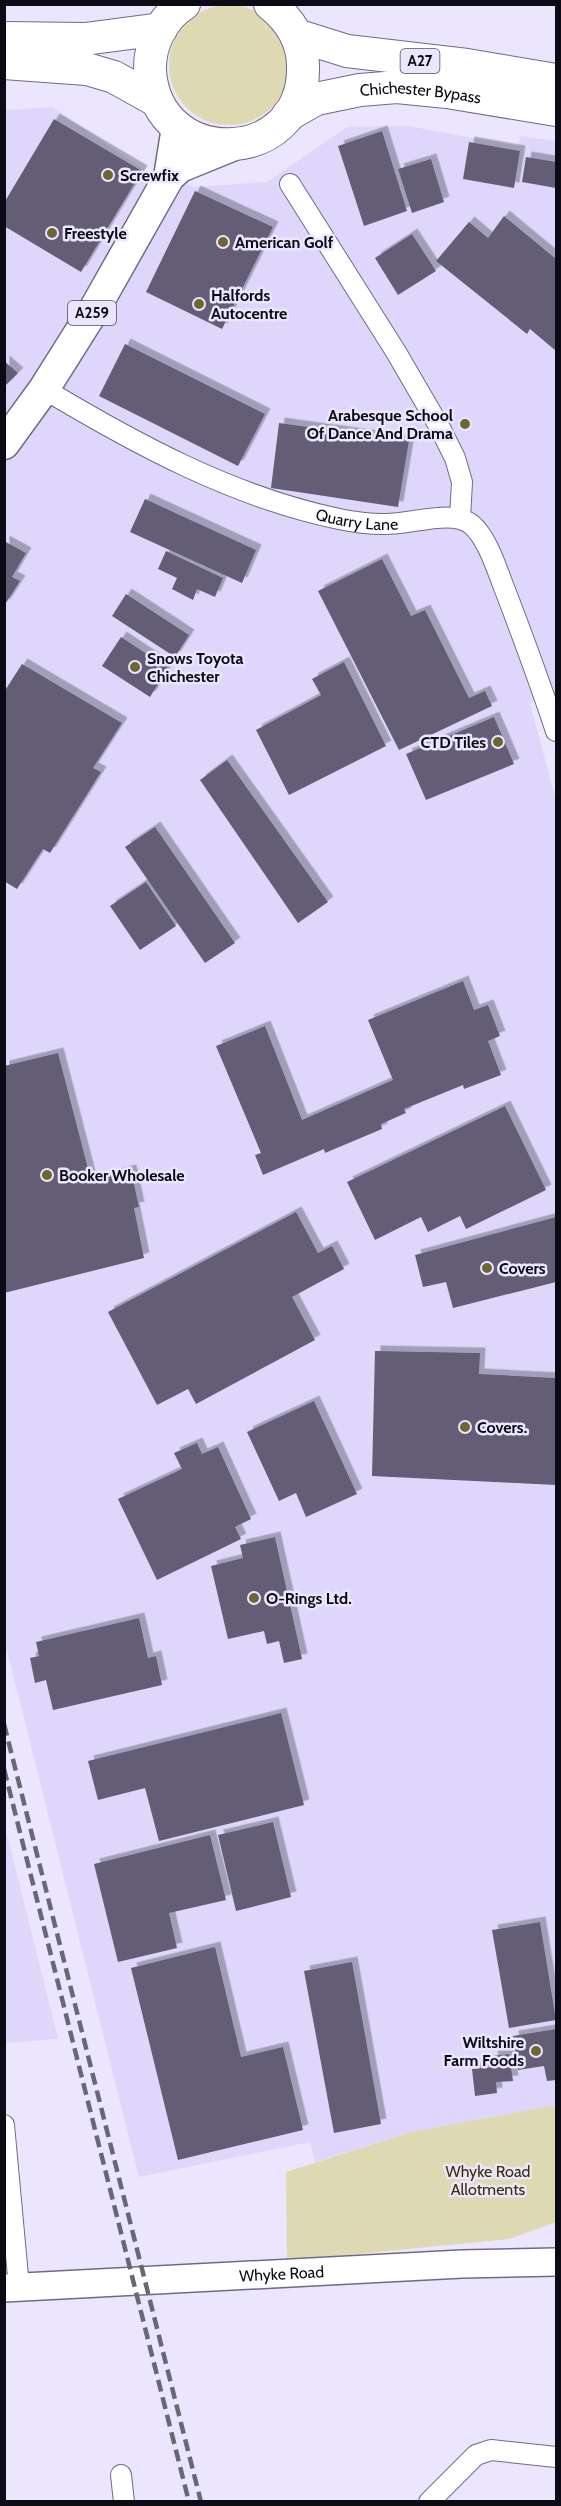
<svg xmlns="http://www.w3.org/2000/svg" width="561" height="2506" viewBox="0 0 561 2506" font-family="Cabin,sans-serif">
  <defs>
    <filter id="shadow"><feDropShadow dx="5.5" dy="-5.5" stdDeviation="0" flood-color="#0004"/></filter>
  </defs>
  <rect width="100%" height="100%" fill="#ebe6fd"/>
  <path fill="#ded7fb" d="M53,107L147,172L195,187L267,182L347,127L408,126L518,146L521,136L556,141V694L530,703L556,801V2105L411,2132L315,2162L310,2142L139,2177L5,1643L4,110Z
    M5,1827L58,2039L5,2043Z"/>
  <path fill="#ded9b2" d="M169 65a60 60 0 1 1 120 0a60 60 0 1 1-120 0Z
    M556,2105V2222L509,2239L287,2261L286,2172L411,2132Z"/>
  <path fill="#635d76" filter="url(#shadow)" d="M54,119L142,171L81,272L4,226V203Z
    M382,131L407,211L364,226L338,146Z
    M469,142L520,151L514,188L463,179Z
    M526,157L556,162V188L522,182Z
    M431,159L444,202L412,213L398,169Z
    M195,191L273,227L222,329L146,292Z
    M504,216L556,259V351L530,329L527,334L436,261L469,222L488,238Z
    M412,234L436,271L398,295L375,258Z
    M125,344L265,414L238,466L99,396Z
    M4,361L18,373L4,387Z
    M279,423L409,441L398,507L271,488Z
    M145,499L256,550L242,583L130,532Z
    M4,541L26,553L12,577L20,581L4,606Z
    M166,551L223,578L215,597L197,589L193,600L172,589L177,578L158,569Z
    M382,559L411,616L425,610L469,698L485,691L492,706L399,750L318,591Z
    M126,594L189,635L175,657L112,616Z
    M121,637L168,668L150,697L102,666Z
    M344,662L386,746L289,795L256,730L321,695L312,679Z
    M22,664L122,723L93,768L101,772L50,853L43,849L17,889L4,881V692Z
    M494,717L514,764L426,800L406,754Z
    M227,760L328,902L298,923L200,780Z
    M155,827L235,943L205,963L125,847Z
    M146,882L176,926L140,950L110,906Z
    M463,981L474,1010L488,1005L500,1036L488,1041L501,1075L464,1089L463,1085L404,1109L406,1113L381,1124L382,1129L325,1153L324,1149L263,1175L255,1155L261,1153L216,1046L265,1026L302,1120L393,1080L368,1020Z
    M58,1053L91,1180L131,1170L139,1207L134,1208L144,1258L4,1293V1066Z
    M505,1106L546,1190L466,1229L460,1216L428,1232L421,1217L375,1240L347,1182Z
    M296,1212L318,1253L332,1246L344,1269L292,1297L315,1340L196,1404L188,1389L157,1405L108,1312Z
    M556,1217V1282L453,1308L446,1282L423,1287L415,1255Z
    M375,1351L480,1353L479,1374L556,1378V1485L372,1476Z
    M314,1401L357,1494L306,1517L296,1493L279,1501L247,1432Z
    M197,1443L202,1454L218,1447L251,1519L235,1527L241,1539L157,1580L118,1499L182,1469L174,1453Z
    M275,1537L302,1659L284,1663L279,1641L267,1644L264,1631L228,1639L211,1566L243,1558L240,1545Z
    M139,1618L148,1658L156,1656L162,1685L53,1710L46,1680L35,1683L30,1658L39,1656L36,1642Z
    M281,1713L304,1805L159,1841L145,1788L98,1800L88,1761Z
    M273,1822L291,1897L236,1911L218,1835Z
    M210,1835L226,1900L169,1913L177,1948L118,1962L94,1864Z
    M540,1922L556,2020L509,2028L492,1930Z
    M215,1947L241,2057L283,2047L303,2130L178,2160L131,1968Z
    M352,1962L381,2124L334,2133L304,1971Z
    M556,2029V2080L547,2081L544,2066L518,2070L513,2036Z
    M509,2054L513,2081L496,2082L497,2093L475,2096L472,2069L494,2067L492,2056Z"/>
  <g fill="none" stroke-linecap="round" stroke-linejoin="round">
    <defs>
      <g id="minor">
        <path d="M290,184L396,352L439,426L455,458L462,482L460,518"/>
        <path id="s1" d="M44,389C136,444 233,497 339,519C353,522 369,524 384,524C410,525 453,508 472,525C488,539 497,570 505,590C523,637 540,683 556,731"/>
        <path d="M4,2125L19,2287"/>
        <path d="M121,2475L124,2502"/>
        <path d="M429,2502L476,2455L491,2450L556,2457"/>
      </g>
      <g id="secondary">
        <path id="s2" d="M4,2288L462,2264L556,2262"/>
      </g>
      <path id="primary" d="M169,177L180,167L234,145
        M4,444L44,389L95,308L169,177L177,127"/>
      <g id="trunk">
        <path d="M184,4C162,18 149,45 150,71C157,172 306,167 303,66C303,41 290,20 270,4"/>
        <path d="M296,35L347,51L467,65L556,80"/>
        <path d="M4,38L85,39L161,29"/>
        <path d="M4,63L87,69L114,77L157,101"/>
        <path id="s3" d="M288,115L316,99L360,90L397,87L447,92L556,110"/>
      </g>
    </defs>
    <use href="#minor" stroke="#706b84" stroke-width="22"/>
    <use href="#secondary" stroke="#706b84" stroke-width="30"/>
    <use href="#primary" stroke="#706b84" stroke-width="33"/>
    <use href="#trunk" stroke="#706b84" stroke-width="34"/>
    <use href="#minor" stroke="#fff" stroke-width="20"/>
    <use href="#secondary" stroke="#fff" stroke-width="27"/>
    <use href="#primary" stroke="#fff" stroke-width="30"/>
    <use href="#trunk" stroke="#fff" stroke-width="32"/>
    <path stroke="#696675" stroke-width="4.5" stroke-dasharray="12 6" stroke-linecap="butt" d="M4,1724L201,2502
      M4,1769L189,2502"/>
  </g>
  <g fill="#6d6532" stroke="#ebe6fd" stroke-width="2">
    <circle cx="108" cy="175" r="6"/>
    <circle cx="52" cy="233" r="6"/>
    <circle cx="223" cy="242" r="6"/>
    <circle cx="199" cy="304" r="6"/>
    <circle cx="465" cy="424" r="6"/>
    <circle cx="135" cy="667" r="6"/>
    <circle cx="498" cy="742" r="6"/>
    <circle cx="47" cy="1175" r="6"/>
    <circle cx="487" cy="1268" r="6"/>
    <circle cx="465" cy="1427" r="6"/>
    <circle cx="254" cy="1598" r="6"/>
    <circle cx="536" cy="2051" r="6"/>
  </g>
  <g text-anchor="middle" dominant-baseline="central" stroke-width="5" stroke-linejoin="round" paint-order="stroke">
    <g fill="#ebe6fd" stroke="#4f4c5a" stroke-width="1.5">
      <rect x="400.5" y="49" width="39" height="24" rx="4.5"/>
      <rect x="68" y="301" width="48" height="24" rx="4.5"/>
    </g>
    <g font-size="15" font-weight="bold" fill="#0c0a14">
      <text x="420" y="61">A27</text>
      <text x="92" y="313">A259</text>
    </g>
    <g font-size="16" fill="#0c0a14" stroke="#ebe6fd">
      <text stroke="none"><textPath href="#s3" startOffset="138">Chichester Bypass</textPath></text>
      <text stroke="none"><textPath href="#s1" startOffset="342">Quarry Lane</textPath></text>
      <text stroke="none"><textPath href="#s2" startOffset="278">Whyke Road</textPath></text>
    </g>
    <g font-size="16" font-weight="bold" fill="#0c0a14" stroke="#ebe6fd" text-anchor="start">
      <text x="120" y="175">Screwfix</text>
      <text x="64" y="233">Freestyle</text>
      <text x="235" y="242">American Golf</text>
      <text x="211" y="295">Halfords<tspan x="211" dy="18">Autocentre</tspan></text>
      <text x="453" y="415" text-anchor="end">Arabesque School<tspan x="453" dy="18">Of Dance And Drama</tspan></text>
      <text x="147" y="658">Snows Toyota<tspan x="147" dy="18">Chichester</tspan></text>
      <text x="486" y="742" text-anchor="end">CTD Tiles</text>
      <text x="59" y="1175">Booker Wholesale</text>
      <text x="499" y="1268">Covers</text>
      <text x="477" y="1427">Covers.</text>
      <text x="266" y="1598">O-Rings Ltd.</text>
      <text x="524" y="2042" text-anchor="end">Wiltshire<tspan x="524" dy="18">Farm Foods</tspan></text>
    </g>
    <g font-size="16" fill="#362f00" stroke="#ebe6fd">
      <text x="488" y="2171">Whyke Road<tspan x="488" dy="18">Allotments</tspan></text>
    </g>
  </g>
  <rect width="561" height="2506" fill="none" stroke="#0c0a14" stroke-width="12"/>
</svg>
